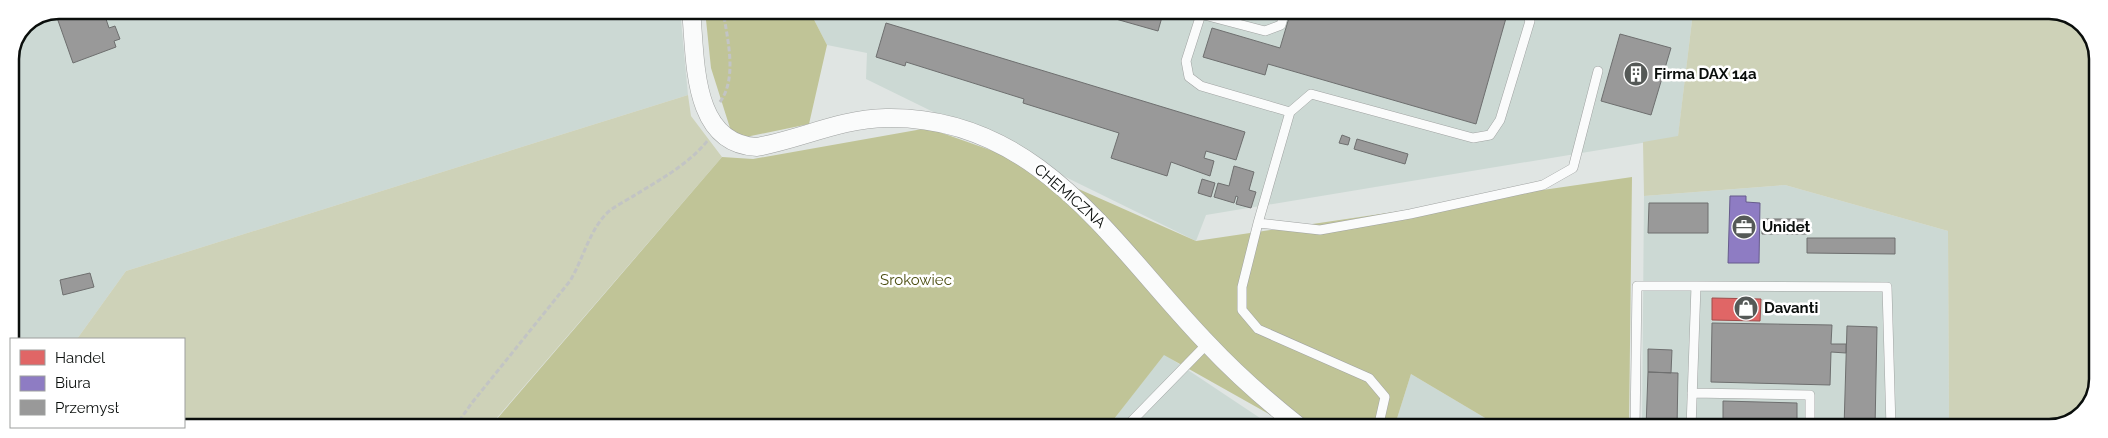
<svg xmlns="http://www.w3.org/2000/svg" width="2108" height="438" viewBox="0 0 2108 438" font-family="Raleway,sans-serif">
  <rect width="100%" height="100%" fill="#e0e5e3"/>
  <path fill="#ccd9d4" d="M59,10H680L688,95L126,271L77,339H11V387L10,59L24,24Z
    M809,10L1687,11L1693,12L1678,137L1206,215L1196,241L866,79L867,53L827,45Z
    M1785,185L1948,231L1949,428H1642L1644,196Z
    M1164,354L1275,428H1107Z
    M1411,374L1502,428H1394Z"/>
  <path fill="#ced2b8" d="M1696,11H2058L2084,24L2098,53L2097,388L2081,416L2049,428H1949L1948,231L1785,185L1644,196L1643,142L1678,136L1693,12Z
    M688,95L691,116L722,157L489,427H49H184V339H77L126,271Z"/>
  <path fill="#c0c497" d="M705,10H809L827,45L809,124L741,138L730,128L711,68Z
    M928,128L993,151L1196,241L1632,177L1629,428H1502L1411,374L1394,428H1294L1164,355L1107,428L490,427L722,157L753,159Z"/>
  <path fill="#e06666" stroke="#a04c4b" d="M1712,298L1761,299L1760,321L1712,320Z"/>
  <path fill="#8e7cc3" stroke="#665b8c" d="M1730,196H1746V202L1760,203L1759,263H1728Z"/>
  <path fill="#999" stroke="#6e6f6f" d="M59,10H103L109,28L115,26L120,39L114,41L116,47L73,63L55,12Z
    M1084,10H1164L1158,31Z
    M1291,11H1508L1476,124L1268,64L1265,75L1203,57L1212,28L1280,48Z
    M886,23L1245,132L1236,160L1206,151L1204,158L1214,161L1210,176L1171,162L1167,176L1111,158L1119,133L1023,103L1024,99L906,62L905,66L876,57Z
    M1620,34L1671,48L1651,115L1601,101Z
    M1342,135L1350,138L1348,145L1339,143Z
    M1357,139L1408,154L1405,164L1354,149Z
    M1234,166L1254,172L1249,190L1256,192L1251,208L1236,204L1238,197L1236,196L1234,203L1214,197L1218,183L1229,186Z
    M1202,179L1215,183L1211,197L1198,193Z
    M1649,203H1708V233H1648Z
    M1762,219H1806L1807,234H1762Z
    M1807,238H1895V254L1807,253Z
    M90,273L94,287L63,295L60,280Z
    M1712,323L1832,325L1831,344H1846V353L1831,352L1830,385L1711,382Z
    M1847,326L1877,327L1875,428H1844Z
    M1648,349L1672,350L1671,373L1648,372Z
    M1648,372L1678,373L1677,428H1646Z
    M1723,401L1797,403V426L1723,425Z"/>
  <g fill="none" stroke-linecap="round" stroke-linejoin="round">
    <defs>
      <path id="service" d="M1189,11L1265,31L1281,25L1285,11
        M1202,11L1186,61L1189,77L1201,86L1290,112L1258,223
        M1290,112L1311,94L1473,138L1490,135L1500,120L1530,21L1525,11
        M1692,393L1810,395V428
        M1125,428L1207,344
        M1378,428L1385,397L1369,378L1258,329L1242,310V287L1258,223L1320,230L1410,214L1543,185L1573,168L1598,71
        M1635,428L1637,286H1696
        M1691,428L1696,286L1887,287L1891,428"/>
      <path id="minor" d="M691,10C696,59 691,144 757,147C801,139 840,119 886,118C1040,115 1114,247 1208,344C1237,375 1268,402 1301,428"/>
    </defs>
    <use href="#service" stroke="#a0a3a2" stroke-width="10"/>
    <use href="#minor" stroke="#a0a3a2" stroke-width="19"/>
    <path stroke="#c2c4c4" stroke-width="3" stroke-dasharray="5 2.5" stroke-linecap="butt" d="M720,102C738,77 727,38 723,10
      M455,427L471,404L570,281C583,259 589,232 606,214C614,206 626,201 635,195C661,179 689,164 708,140"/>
    <use href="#service" stroke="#fafbfb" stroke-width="9"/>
    <use href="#minor" stroke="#fafbfb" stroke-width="18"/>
  </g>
  <defs>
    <symbol id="building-disc" viewBox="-11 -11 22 22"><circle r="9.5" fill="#555957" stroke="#fff"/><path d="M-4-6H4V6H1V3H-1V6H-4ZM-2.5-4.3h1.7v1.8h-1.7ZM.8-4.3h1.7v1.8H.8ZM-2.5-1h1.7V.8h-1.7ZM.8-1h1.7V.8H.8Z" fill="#fff"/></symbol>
    <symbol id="office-disc" viewBox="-11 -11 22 22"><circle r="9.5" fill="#555957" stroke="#fff"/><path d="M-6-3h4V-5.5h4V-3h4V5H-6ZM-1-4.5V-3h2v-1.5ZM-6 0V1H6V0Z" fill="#fff"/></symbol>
    <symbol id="shop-disc" viewBox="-11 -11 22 22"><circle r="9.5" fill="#555957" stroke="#fff"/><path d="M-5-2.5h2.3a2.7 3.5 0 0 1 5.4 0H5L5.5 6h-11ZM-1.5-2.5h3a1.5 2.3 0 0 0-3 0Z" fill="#fff"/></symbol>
  </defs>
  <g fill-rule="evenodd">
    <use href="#building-disc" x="1622" y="60" width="28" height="28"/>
    <use href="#office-disc" x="1730" y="213" width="28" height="28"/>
    <use href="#shop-disc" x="1732" y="294" width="28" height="28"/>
  </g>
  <g text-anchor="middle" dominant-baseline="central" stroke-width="5" stroke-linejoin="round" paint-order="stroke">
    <g font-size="15" font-weight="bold" fill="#0a0e0c" stroke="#fff" text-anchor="start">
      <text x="1654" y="74">Firma DAX 14a</text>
      <text x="1762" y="227">Unidet</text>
      <text x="1764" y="308">Davanti</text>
    </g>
    <g font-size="15" fill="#0a0e0c" stroke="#fff">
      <text transform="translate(1070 196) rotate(41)">CHEMICZNA</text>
    </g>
    <g font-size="15" fill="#4d4f12" stroke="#fff">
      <text x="916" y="280">Srokowiec</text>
    </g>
  </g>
  <path d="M0 0H2108V438H0ZM59 19H2049A40 40 0 0 1 2089 59V379A40 40 0 0 1 2049 419H59A40 40 0 0 1 19 379V59A40 40 0 0 1 59 19Z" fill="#fff" fill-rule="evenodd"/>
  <path fill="none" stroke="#0a0e0c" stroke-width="2.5" d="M59 19H2049A40 40 0 0 1 2089 59V379A40 40 0 0 1 2049 419H59A40 40 0 0 1 19 379V59A40 40 0 0 1 59 19Z"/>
  <rect x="10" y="338" width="175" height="90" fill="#ffffff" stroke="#9d9f9e"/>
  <rect x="20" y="350" width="25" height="15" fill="#e06666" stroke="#9d9f9e"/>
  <text x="55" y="363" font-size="15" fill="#0a0e0c">Handel</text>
  <rect x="20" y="376" width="25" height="15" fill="#8e7cc3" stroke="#9d9f9e"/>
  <text x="55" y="388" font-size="15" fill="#0a0e0c">Biura</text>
  <rect x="20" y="400" width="25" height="15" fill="#999999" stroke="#9d9f9e"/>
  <text x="55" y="413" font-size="15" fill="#0a0e0c">Przemysł</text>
</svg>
